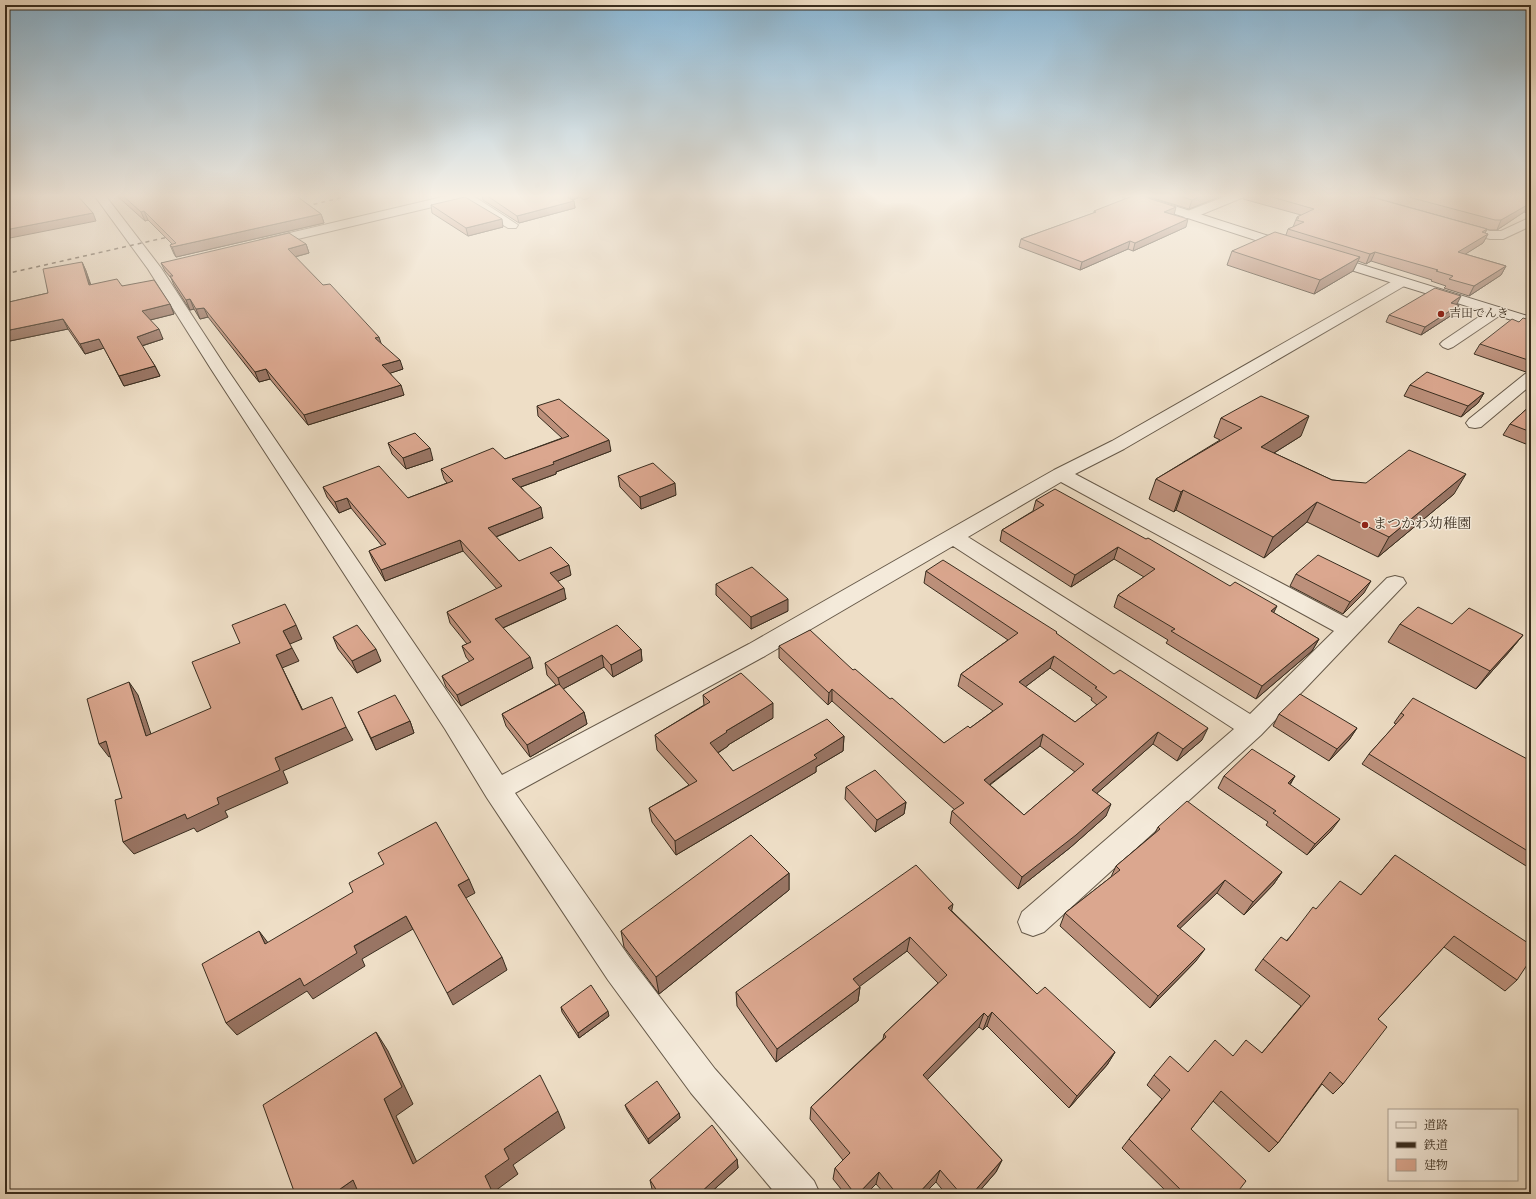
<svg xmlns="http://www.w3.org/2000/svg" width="1536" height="1199" viewBox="0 0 1536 1199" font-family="'Sorts Mill Goudy','Noto Serif JP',serif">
  <rect width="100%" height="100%" fill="#eedec6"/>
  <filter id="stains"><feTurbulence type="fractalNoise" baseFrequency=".005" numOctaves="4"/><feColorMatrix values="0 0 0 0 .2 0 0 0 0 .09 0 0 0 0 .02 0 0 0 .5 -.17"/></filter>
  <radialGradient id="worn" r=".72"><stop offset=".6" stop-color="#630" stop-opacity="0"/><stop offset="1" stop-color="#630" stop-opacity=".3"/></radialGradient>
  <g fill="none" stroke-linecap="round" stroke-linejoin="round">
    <defs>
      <path id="street" d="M94,195H105L161,268L227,369L463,715L502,775L749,644L945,532L1054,470L1112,441L1396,279H1406L1408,282L1406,285L1124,449L1075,474L1347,618L1387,578L1395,576L1403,578L1406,583L1261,735L1044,932L1033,936L1022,932L1018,922L1022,912L1234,729L953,546L765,656L515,793L630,958L715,1069L814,1181L820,1194H776L691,1093L608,980L487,798L445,729L211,369L148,269ZM1061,482L1334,631L1250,714L968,537Z
        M451,195H472L518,225L516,228H508L462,200L264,247L260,246L258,243L260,240L264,239Z
        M577,195H589L590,196L588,198L584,199Z
        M1229,195H1245L1244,197L1193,218H1185L1183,215L1185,212Z
        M1531,217V226L1503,239H1490L1455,230L1453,227L1455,224L1459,223L1490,231H1501Z
        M1497,307L1502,308L1504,311L1502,314L1453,347L1448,349L1443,347L1440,344L1443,341L1492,308Z
        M1531,372V385L1481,427L1475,428L1469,427L1466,423L1469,419L1525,374Z"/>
      <path id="secondary" d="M1122,195H1140L1294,244L1296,247L1294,250H1286L1123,197Z
        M1327,254L1531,317V326L1322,261L1321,258L1322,255Z"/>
    </defs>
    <use href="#street" stroke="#665949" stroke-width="2"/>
    <use href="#secondary" stroke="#392d1f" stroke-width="2"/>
    <use href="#street" fill="#f4eada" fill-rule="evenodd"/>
    <use href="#secondary" fill="#f4eada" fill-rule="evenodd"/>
    <path stroke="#392d1f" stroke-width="1.5" stroke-dasharray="4 4" stroke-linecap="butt" d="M298,208L353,195
      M5,274L177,235"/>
  </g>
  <path fill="#bc907b" stroke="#392d1f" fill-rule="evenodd" d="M116,195H295L321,214L324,223L176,257L174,254L170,245L172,244L148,220L145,221Z
    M482,195H578V198L572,200L574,201L575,208L519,223L483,200Z
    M1151,195H1224L1189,209L1150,197Z
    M1245,195H1364L1487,229L1485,233L1488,234L1483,243L1465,254L1506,266L1501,275L1469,296L1444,288L1446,286L1431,281L1432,280L1371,261L1366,264L1358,261L1353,271L1314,294L1227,265L1232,251L1286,235L1288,229L1293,227L1297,217L1301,215L1243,199Z
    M1365,195H1531V214L1524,212L1497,230H1490Z
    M431,205L503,227L468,236L432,213Z
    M1094,211L1174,215L1186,227L1133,251L1128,249L1080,270L1019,247L1021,239L1094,213Z
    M306,244L309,253L295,257L381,344L403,369L390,373L404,395L308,425L270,379L259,382L208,317L200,319L194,309L190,310L174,285L171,278L165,271L161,263Z
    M82,262L86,271L91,285L122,286L170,304L174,314L150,320L163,339L142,346L155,366L160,376L124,386L104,348L85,354L68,329L5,342V303L48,293Z
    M1455,313L1421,335L1386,322L1389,315Z
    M1530,320H1531V371L1526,372L1474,354L1480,344L1519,322Z
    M1410,385L1484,393L1478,403L1461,417L1404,396Z
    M1531,405V446L1503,435L1510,424Z
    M537,406L611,451L556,472V474L521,487L543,518L496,537L519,561L571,575L558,581L566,599L503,628L533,668L461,706L446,687L442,676L470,662L466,657L462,646L467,644L450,623L447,612L497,589L463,551L385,581L373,561L369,551L382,546L351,508L339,513L327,497L323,487L408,498L447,483L444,479L441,469L505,459L562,438L538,416Z
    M1221,418L1301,436L1274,453L1332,480L1454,494L1378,557L1307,522L1264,558L1176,510L1174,512L1149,499L1156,479L1220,440L1214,437Z
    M388,443L433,460L406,469L392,454Z
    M618,476L676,495L641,509L620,487Z
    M1036,500L1274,613L1319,639L1312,651L1256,699L1166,643L1168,640L1114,607L1118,595L1144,577L1114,559L1071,587L1000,541L1002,530L1033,511Z
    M926,571L1057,634L1202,740L1177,761L1153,744L1097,793L1106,816L1071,847L1018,889L950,823L952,811L955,810L832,701L828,705L779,658V646L853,670L944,743L970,728L993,711L958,686L961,674L1008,640L924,583ZM1050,668L1092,698L1091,700L1097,705L1075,722L1025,687ZM1040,746L1075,772L1024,815L990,785Z
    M1296,574L1364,593L1343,614L1290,586Z
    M716,584L788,611L751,629L716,595Z
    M1400,624L1523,635L1509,652L1476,689L1388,642Z
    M333,637L381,661L357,673L338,649Z
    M641,649L642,661L613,677L604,667L563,689L584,712L587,724L530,757L506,726L502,714L556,685L547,675L545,663Z
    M703,695L773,718L728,745V746L718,753L733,771L844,736L843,751L816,767V772L676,855L652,822L649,808L689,785L657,750L655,735L704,705Z
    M358,712L410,721L414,733L376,750Z
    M1401,713L1531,761V869L1362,764L1369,754L1396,724L1394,723Z
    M1279,714L1357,728L1349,740L1329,761L1273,726Z
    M1224,776H1295L1290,785L1331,831L1307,855L1266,825L1268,822L1218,788Z
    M846,787L906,802L904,814L875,832L845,799Z
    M1158,827L1282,872L1273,885L1244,915L1217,893L1180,928L1196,961L1150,1008L1060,926L1065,913L1111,877L1116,866L1155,833Z
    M1395,855L1517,980L1505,991L1444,947L1378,1019L1343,1084L1333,1094L1322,1084L1278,1143L1269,1152L1213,1101L1191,1129L1236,1194H1169L1122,1148L1129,1139L1162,1099L1147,1085L1154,1075L1188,1072L1233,1056L1262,1053L1301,1006L1255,970L1263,959L1286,941L1316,909L1361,895Z
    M789,873V890L659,994L624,947L621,931Z
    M952,911L1037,994L1115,1052L1107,1065L1069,1108L987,1026L983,1030L979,1027L927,1080L1002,1160L996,1172L977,1194H946L936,1182L924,1194H885L876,1184L866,1194H845L833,1179L835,1168L843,1160L810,1119L811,1107L883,1039L884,1034L938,983L907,951L859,986L860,987L858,1001L776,1062L737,1006L736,992Z
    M561,1007L609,1016L579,1038L562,1012Z
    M625,1105L679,1113L680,1118L649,1144L627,1110Z
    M737,1159L738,1168L709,1194H656L652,1189L650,1180Z"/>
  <path fill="#997564" stroke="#392d1f" d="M563,195H578V198L564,202Z
    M1204,195H1224L1189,209L1192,200Z
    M574,201L575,208L519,223L517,216Z
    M1529,204L1524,212L1497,230L1501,220Z
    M1176,207L1174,215L1164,212Z
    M144,211L148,220L145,221L141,212Z
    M93,213L96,221L5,239V230Z
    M321,214L324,223L176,257L172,247Z
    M502,219L503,227L468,236L466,228Z
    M1188,219L1186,227L1133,251L1135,243Z
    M1487,229L1483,237L1488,234L1483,243L1453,262L1458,252L1482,232Z
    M1130,241L1128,249L1080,270L1082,262Z
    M306,244L309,253L290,258L288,249Z
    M1375,252L1371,261L1366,264L1370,254Z
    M1360,257L1353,271L1314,294L1320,280Z
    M82,262L86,271L93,294L89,285Z
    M1506,266L1501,275L1469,296L1474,286Z
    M1461,296L1457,304L1447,310L1451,303Z
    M190,299L194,309L190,310L186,300Z
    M170,304L174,314L146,321L142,311Z
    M1459,305L1455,313L1421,335L1425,327Z
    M204,308L208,317L200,319L196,309Z
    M63,319L68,329L5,342V331Z
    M159,329L163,339L141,346L137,337Z
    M379,337L382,346L375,338Z
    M99,339L104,348L85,354L80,344Z
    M400,360L403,369L385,375L382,365Z
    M1531,364V371L1526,372Z
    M155,366L160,376L124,386L119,376Z
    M266,369L270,379L259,382L255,372Z
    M401,385L404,395L308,425L304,415Z
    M1484,393L1478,403L1461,417L1468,406Z
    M1309,416L1301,436L1253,466L1261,447Z
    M609,440L611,451L556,472V474L515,489L512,479L553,462Z
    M430,448L433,460L406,469L403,458Z
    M1466,474L1454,494L1378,557L1389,537Z
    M675,483L676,495L641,509L640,497Z
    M1183,490L1176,510L1174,512L1181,492Z
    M347,498L351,508L339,513L335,502Z
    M1317,502L1307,522L1264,558L1273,537Z
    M541,507L543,518L490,539L488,528Z
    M460,540L463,551L385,581L381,570Z
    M1118,547L1114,559L1071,587L1075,575Z
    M569,565L571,575L552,584L550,573Z
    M1371,581L1364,593L1343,614L1350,602Z
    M564,588L566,599L498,630L495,619Z
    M788,599V611L751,629V617Z
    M1277,606L1271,618V611Z
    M296,625L302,639L290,644L283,631Z
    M1523,635L1509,652L1476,689L1490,671Z
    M1319,639L1312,651L1256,699L1262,686Z
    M292,648L299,661L282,668L309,723L276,655Z
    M376,649L381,661L357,673L352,661Z
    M641,649L642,661L613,677L611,665Z
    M602,655L604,667L561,690L558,678Z
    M1054,656L1050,668L1016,694L1019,682Z
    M530,657L533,668L461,706L457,695Z
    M129,682L138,695L156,749L146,736Z
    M832,689V701L828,705L829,693Z
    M773,703V718L728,745V746L711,757L710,743L726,731Z
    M584,712L587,724L530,757L527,745Z
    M410,721L414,733L376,750L371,738Z
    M346,727L353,740L283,771L288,783L225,811L228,817L197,832L194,828L134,854L123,842L185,814L217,798L275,758Z
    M1208,728L1202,740L1177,761L1183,749Z
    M1357,728L1349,740L1329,761L1337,749Z
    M1158,732L1153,744L1087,802L1092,790Z
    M1043,734L1040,746L981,791L984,780Z
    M844,736L843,751L816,767V772L676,855L675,841Z
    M106,741L116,754L109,757L99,744Z
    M1295,776L1287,788L1288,783Z
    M906,802L904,814L875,832L877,820Z
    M1111,804L1106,816L1071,847L1018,889L1022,877Z
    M1340,819L1331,831L1307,855L1315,844Z
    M1282,872L1273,885L1244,915L1253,902Z
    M789,873V890L659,994L656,977Z
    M469,879L475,893L464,899L458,885Z
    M1225,880L1217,893L1169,939L1177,926Z
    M953,904L950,919L948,908Z
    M406,916L413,929L362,959L365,966L313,999L307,991L237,1035L226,1023L300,978Z
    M259,931L269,944H265Z
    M910,937L907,951L851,993L853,979Z
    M1205,949L1196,961L1150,1008L1158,996Z
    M502,957L507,970L453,1005L447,993Z
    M860,987L858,1001L776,1062L777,1049Z
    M608,1011L609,1016L579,1038L578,1033Z
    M992,1012L987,1026L983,1030L988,1017Z
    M984,1013L979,1027L919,1088L923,1075Z
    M376,1032L388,1051L413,1104L396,1116L425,1180L413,1164L384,1099Z
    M1115,1052L1107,1065L1069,1108L1077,1096Z
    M558,1111L565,1128L513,1165L518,1174L495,1191L496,1194H484L485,1176L504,1149Z
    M679,1113L680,1118L649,1144L648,1139Z
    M737,1159L738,1168L709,1194H699Z
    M1002,1160L996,1172L977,1194H972Z
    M940,1170L936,1182L924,1194H918Z
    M879,1172L876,1184L866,1194H858Z
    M353,1180L367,1194H333Z"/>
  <path fill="#dba78f" stroke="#392d1f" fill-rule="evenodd" d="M5,195H77L93,213L5,230Z
    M122,195H295L321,214L172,247L170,245L176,243L144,211L141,212Z
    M486,195H564L574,201L517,216Z
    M1135,195H1139L1176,207L1164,212L1188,219L1135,243L1130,241L1082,262L1021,239L1096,212L1094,211Z
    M1177,195H1204L1192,200Z
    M1265,195H1364L1487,229L1482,232L1488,234L1458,252L1506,266L1474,286L1449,279L1453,276L1436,271L1438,270L1375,252L1370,254L1288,229L1304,222L1296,220L1299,218L1297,217L1314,209Z
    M1401,195H1531V204H1529L1501,220H1495Z
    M465,197L502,219L466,228L431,205Z
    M1275,232L1360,257L1320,280L1232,251Z
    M289,233L306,244L288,249L323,285L330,284L379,337L375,338L400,360L382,365L401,385L304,415L266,369L255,372L204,308L196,309L190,299L186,300L170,276H173L161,263Z
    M82,262L89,285L117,279L122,286L154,280L170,304L142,311L159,329L137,337L155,366L119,376L99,339L80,344L63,319L5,331V303L48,293L43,269Z
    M1435,288L1461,296L1451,303L1459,305L1425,327L1389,315Z
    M1523,318L1530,320H1531V361L1480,344L1512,319L1519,322Z
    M1427,372L1484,393L1468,406L1410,385Z
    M1261,396L1309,416L1261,447L1332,480L1366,483L1409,450L1466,474L1389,537L1317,502L1273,537L1183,490L1181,492L1156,479L1242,428L1221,418Z
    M559,399L609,440L553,462L554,464L512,479L541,507L488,528L519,561L551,547L569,565L550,573L564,588L495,619L530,657L457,695L442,676L474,659L462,646L471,642L447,612L502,586L460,540L381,570L369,551L386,544L347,498L335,502L323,487L379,466L408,498L453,481L441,469L493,448L505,459L569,436L537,406Z
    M1531,405V432L1510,424Z
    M415,433L430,448L403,458L388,443Z
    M653,463L675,483L640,497L618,476Z
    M1055,489L1146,539L1148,538L1230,586L1235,582L1277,606L1271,611L1319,639L1262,686L1171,631L1175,629L1118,595L1155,569L1118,547L1075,575L1002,530L1044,505L1036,500Z
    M1318,555L1371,581L1350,602L1296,574Z
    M943,560L1057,632L1056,633L1114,674L1120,670L1208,728L1183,749L1158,732L1092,790L1111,804L1076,835L1022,877L952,811L964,803L832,689L829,693L779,646L810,630L853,670L855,669L890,699L892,698L944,743L968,726L970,728L1003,704L961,674L1018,633L926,571ZM1054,656L1097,687L1095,688L1107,697L1075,722L1019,682ZM1043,734L1084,764L1024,815L984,780Z
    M752,567L788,599L751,617L716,584Z
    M285,604L296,625L283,631L292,648L276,655L302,710L332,697L346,727L275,758L280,770L217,798L219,804L187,819L185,814L123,842L115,800L122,798L106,741L99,744L87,699L129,682L146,736L211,708L192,662L240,643L232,625Z
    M1418,607L1452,624L1469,608L1523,635L1490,671L1400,624Z
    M357,625L376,649L352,661L333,637Z
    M617,625L641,649L611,665L602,655L558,678L545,663Z
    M741,673L773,703L726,731L727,732L710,743L733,771L827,719L844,736L814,755L817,758L675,841L649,808L697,781L655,735L710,702L703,695Z
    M559,684L584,712L527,745L502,714Z
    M1300,694L1357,728L1337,749L1279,714Z
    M395,695L410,721L371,738L358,712Z
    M1413,698L1531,761V853L1369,754L1404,715L1401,713Z
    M1252,749L1295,776L1288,783L1340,819L1315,844L1273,813L1276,811L1224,776Z
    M875,770L906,802L877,820L846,787Z
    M1187,801L1282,872L1253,902L1225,880L1177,926L1205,949L1158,996L1065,913L1120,870L1116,866L1160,829L1158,827Z
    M436,822L469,879L458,885L502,957L447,993L406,916L354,946L357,953L304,986L300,978L226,1023L202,964L259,931L265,944L353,892L349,883L384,864L378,853Z
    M751,835L789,873L656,977L621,931Z
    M1395,855L1531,945V959L1517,980L1454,936L1378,1019L1387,1027L1343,1084L1330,1072L1278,1143L1221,1091L1191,1129L1246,1181L1236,1194H1185L1129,1139L1170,1090L1154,1075L1170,1056L1188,1072L1215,1040L1233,1056L1246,1040L1262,1053L1310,996L1263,959L1281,937L1287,941L1313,907L1316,909L1340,881L1361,895Z
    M916,865L953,904L948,908L1037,994L1045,987L1115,1052L1077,1096L992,1012L988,1017L984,1013L923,1075L1002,1160L972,1194H961L940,1170L918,1194H897L879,1172L858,1194H855L835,1168L850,1153L811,1107L886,1037L884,1034L947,975L910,937L853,979L860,987L777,1049L736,992Z
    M591,985L608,1011L578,1033L561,1007Z
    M376,1032L402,1087L384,1099L413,1164L540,1075L558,1111L504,1149L509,1159L485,1176L491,1189L484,1194H359L353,1180L333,1194H295L263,1105Z
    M657,1081L679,1113L648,1139L625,1105Z
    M712,1125L737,1159L699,1194H659L650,1180Z"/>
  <linearGradient id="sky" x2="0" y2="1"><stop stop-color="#89b7d6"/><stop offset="0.54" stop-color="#f7f0e5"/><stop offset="1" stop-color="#f7f0e5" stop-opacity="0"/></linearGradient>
  <rect width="1536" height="363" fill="url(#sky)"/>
  <g fill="#8f2418" stroke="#f4eada" stroke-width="1.5">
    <circle cx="1441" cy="314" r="4"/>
    <circle cx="1365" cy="525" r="4"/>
  </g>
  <g text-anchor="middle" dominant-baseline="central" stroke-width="3" stroke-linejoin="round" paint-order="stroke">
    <g font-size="12" fill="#392d1f" stroke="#f4eada" text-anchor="start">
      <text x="1449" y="314">吉田でんき</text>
    </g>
    <g font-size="14" fill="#392d1f" stroke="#f4eada" text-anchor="start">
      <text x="1373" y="525">まつかわ幼稚園</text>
    </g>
  </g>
  <rect width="1536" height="1199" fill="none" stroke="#eedec6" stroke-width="20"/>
  <rect x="6" y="6" width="1524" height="1187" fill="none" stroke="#392d1f" stroke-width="2"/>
  <rect x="10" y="10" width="1516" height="1179" fill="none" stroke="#392d1f"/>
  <rect x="1388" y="1109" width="130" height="72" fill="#f4eada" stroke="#a99e8f"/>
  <rect x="1396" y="1122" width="20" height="6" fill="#f4eada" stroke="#a99e8f"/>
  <text x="1424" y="1129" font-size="12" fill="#392d1f">道路</text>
  <rect x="1396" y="1142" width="20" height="6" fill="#392d1f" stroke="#a99e8f"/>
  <text x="1424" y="1149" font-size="12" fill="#392d1f">鉄道</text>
  <rect x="1396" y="1159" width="20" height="12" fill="#dba78f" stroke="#a99e8f"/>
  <text x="1424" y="1169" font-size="12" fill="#392d1f">建物</text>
  <rect width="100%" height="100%" filter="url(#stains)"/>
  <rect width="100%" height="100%" fill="url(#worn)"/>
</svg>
